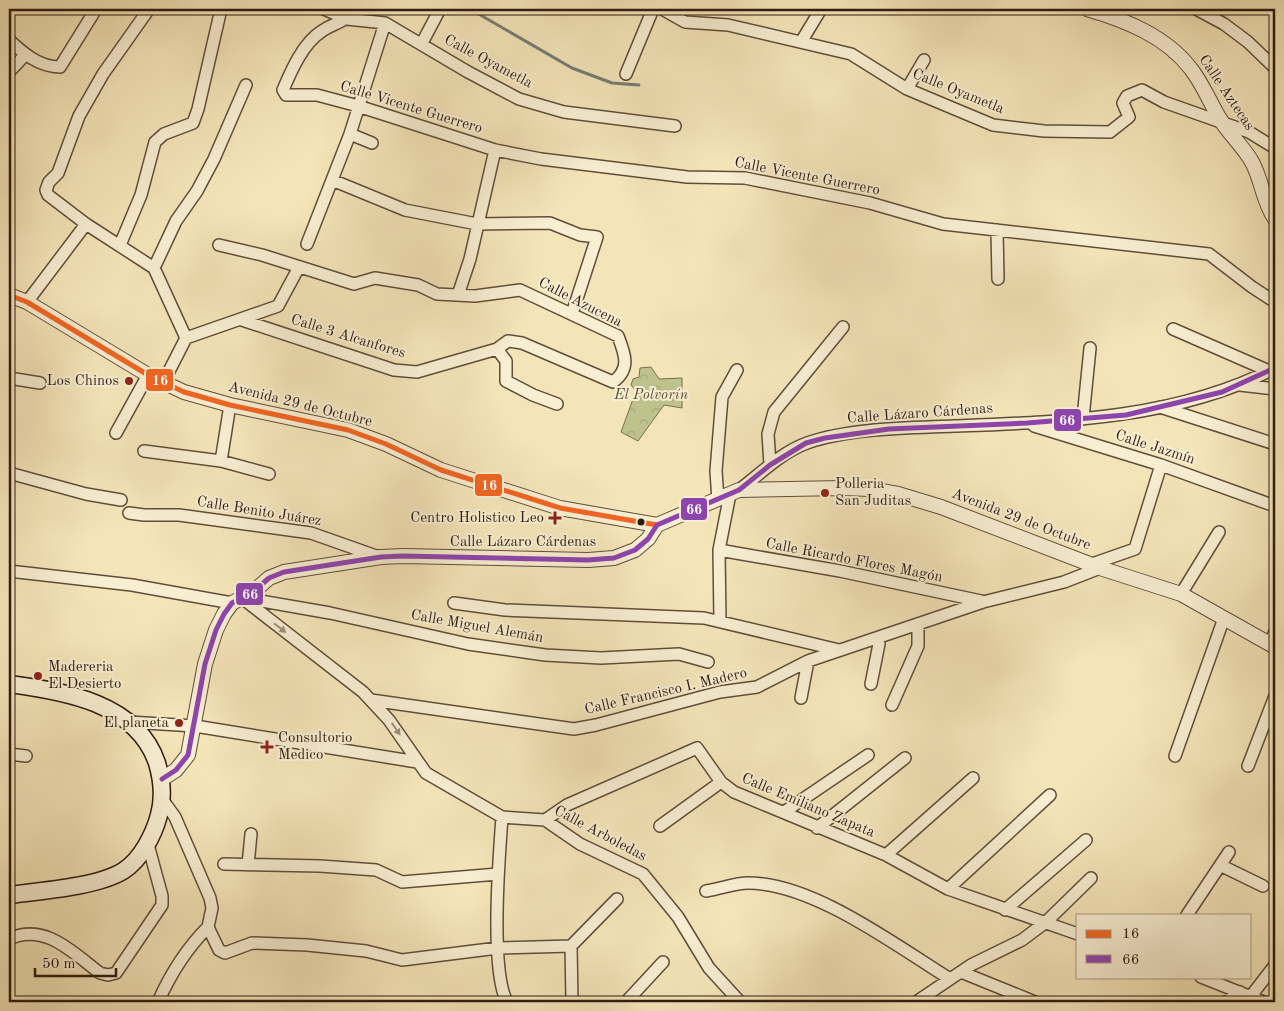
<svg xmlns="http://www.w3.org/2000/svg" width="1284" height="1011" viewBox="0 0 1284 1011" font-family="'Old Standard TT',serif">
  <defs>
    <pattern id="park-crowns" width="20" height="18" patternUnits="userSpaceOnUse" patternTransform="scale(1.25)"><rect width="20" height="18" fill="#bec38d"/><path d="M2 6a3 3 0 1 1 6 0M12 15a3 3 0 1 1 6 0" fill="none" stroke="#a4a778"/></pattern>
  </defs>
  <rect width="100%" height="100%" fill="#f4e5b9"/>
  <filter id="stains"><feTurbulence type="fractalNoise" baseFrequency=".004" numOctaves="4"/><feColorMatrix values="0 0 0 0 .2 0 0 0 0 .09 0 0 0 0 .02 0 0 0 .5 -.17"/></filter>
  <radialGradient id="worn" r=".72"><stop offset=".6" stop-color="#630" stop-opacity="0"/><stop offset="1" stop-color="#630" stop-opacity=".3"/></radialGradient>
  <path fill="url(#park-crowns)" stroke="#766f4e" d="M651,367L659,379L682,378V408L664,405L638,441L621,432L636,391L631,385L633,379L639,377L640,368Z"/>
  <g fill="none" stroke-linecap="round" stroke-linejoin="round">
    <path stroke="#747c76" stroke-width="3" d="M470,9L572,68L612,83L639,85"/>
    <defs>
      <path id="minor" d="M149,9L103,74L79,116L58,173L49,182L46,190L48,195L86,224L154,268L186,338
        M324,9L347,19L385,23L468,72L519,99L564,112L675,126
        M354,9C344,24 335,22 322,31C303,43 291,71 283,90L286,95H317L358,106L495,150L541,159L687,177L745,178L870,203L943,224L1209,254L1252,287L1275,302
        M662,9L685,22L728,25L851,54L907,89L993,125L1044,131L1110,132L1129,117L1123,103L1127,96L1142,90L1164,102L1249,132L1275,148
        M1196,9L1224,24L1248,42L1275,68
        M9,40C23,53 39,67 60,67L96,9
        M801,42L821,9
        M422,43L440,9
        M9,72L25,55
        M626,74L653,9
        M907,89L924,60
        M350,134L372,143
        M332,180L405,210L477,224L550,223L580,235L597,237L572,314
        M997,230L998,279
        M307,244L350,134L385,23
        M120,245L141,195L155,142L164,134L193,123L198,109L221,9
        M219,245L262,255L354,284L375,278L418,285L437,294L475,296L520,290L618,336C625,354 631,369 613,382L522,343L508,341L497,349L417,372L394,370L242,320
        M154,268L176,221L197,191L214,159L246,85
        M458,295L470,259L495,150
        M27,302L86,224
        M1173,329L1269,371
        M497,349L506,361V381L533,395L557,404
        M9,378L40,383
        M163,383L186,338L278,306L299,267
        M1240,385L1275,389
        M1160,407L1275,444
        M1083,418L1090,348
        M1034,426L1161,465L1272,505
        M116,433L148,375
        M144,451L221,461L269,474
        M221,461L230,405
        M770,465L768,434L774,412L843,327
        M9,473L86,494L121,500
        M739,490C760,474 782,452 807,443C849,428 909,428 954,426C1062,422 1177,419 1275,368
        M718,500L716,471L722,397L737,370
        M129,513L144,515H179L311,533L379,557
        M719,550L840,571L981,601
        M1092,564L1135,549L1161,465
        M9,571L132,585L232,603
        M1181,594L1219,532
        M242,598L363,692L389,720L426,773L502,817L545,820L580,844L643,874L678,917L709,968L740,1002
        M244,598L330,613L468,644L545,655L601,658L679,654L708,662
        M454,603L505,610L704,618L839,650
        M720,621L719,550L730,494
        M1269,644L1275,632
        M871,684L879,644L876,639
        M801,698L808,661
        M371,700L574,729L596,725L720,692L757,687L808,661L983,602L1064,582L1100,568
        M892,705L918,646V625
        M129,722L195,726L417,762
        M9,754L26,756
        M1175,756L1224,618
        M1248,766L1275,696
        M162,799L175,817L210,898L212,908L208,927L219,950L225,953L252,943L307,945L366,951L402,960L498,948L571,946L617,899
        M784,812L868,755
        M502,817C499,858 490,970 507,1002
        M545,820L567,805L697,748L721,782L734,792L886,855L948,889L1078,934
        M660,826L721,782
        M817,828L905,758
        M886,855L973,778
        M224,864L320,866L376,870L402,882L498,874
        M248,865L251,834
        M1222,866L1263,886
        M948,889L1050,795
        M706,891C720,889 735,883 748,883C813,883 895,945 950,979
        M1005,910L1086,840
        M1187,915L1229,852
        M9,939C45,922 73,953 100,973L108,975L116,973L162,905V896L147,841
        M571,946L572,1002
        M961,972L1035,1002
        M1201,977L1264,1002
        M1251,996L1275,965
        M158,1002C170,975 186,949 208,927
        M626,1002L663,962
        M916,1002L971,965L1022,940L1046,922L1091,878
        M1226,1002L1240,992"/>
      <path id="tertiary" d="M1087,9C1125,20 1166,36 1191,69C1203,84 1210,103 1220,119C1229,134 1243,146 1252,162C1262,180 1263,202 1275,219
        M9,295L27,302L148,375L184,392L230,405L348,430L386,444L441,470L560,508L657,525
        M162,779L176,770L188,755L205,664L216,630L224,614L232,603L253,592L269,578L284,572L381,557L402,556L588,560L614,558L635,550L648,539L657,525L739,490L842,488L870,489L898,494L941,507L1100,568L1181,594L1275,647"/>
      <path id="secondary" d="M9,684C64,691 137,703 157,763C162,780 164,797 159,815C154,834 141,860 123,871C97,887 40,891 9,895"/>
    </defs>
    <use href="#minor" stroke="#604e3a" stroke-width="14"/>
    <use href="#tertiary" stroke="#604e3a" stroke-width="16"/>
    <use href="#secondary" stroke="#2f1b0f" stroke-width="19"/>
    <use href="#minor" stroke="#f8eed2" stroke-width="11"/>
    <use href="#tertiary" stroke="#f8eed2" stroke-width="14"/>
    <use href="#secondary" stroke="#f8eed2" stroke-width="16"/>
    <defs>
      <path id="bus-1" d="M9,295L27,302L148,375L184,392L230,405L348,430L386,444L441,470L560,508L657,525"/>
      <path id="bus-2" d="M162,779L176,770L188,755L205,664L216,630L224,614L232,603L253,592L269,578L284,572L381,557L402,556L588,560L614,558L635,550L648,539L657,525L739,490L770,465L806,443L825,438L889,429L1027,423L1126,415L1222,392L1275,368"/>
    </defs>
    <use href="#bus-1" stroke="#f8eed2" stroke-width="9"/>
    <use href="#bus-2" stroke="#f8eed2" stroke-width="9"/>
    <use href="#bus-1" stroke="#f26522" stroke-width="5"/>
    <use href="#bus-2" stroke="#8e44ad" stroke-width="5"/>
  </g>
  <defs><path id="oneway-solid" d="M-6-.8H1V-3.2L6.5 0L1 3.2V.8H-6Z" transform="scale(1.25)"/></defs>
  <g fill="#9e8f7a">
    <use href="#oneway-solid" transform="translate(280 628) rotate(38)"/>
    <use href="#oneway-solid" transform="translate(396 729) rotate(55)"/>
  </g>
  <g fill="#8f2418" stroke="#f8eed2" stroke-width="2">
    <circle cx="129" cy="381" r="5"/>
    <circle cx="825" cy="493" r="5"/>
    <path d="M552.5 510.5h5v5h5v5h-5v5h-5v-5h-5v-5h5z"/>
    <circle cx="38" cy="676" r="5"/>
    <circle cx="179" cy="723" r="5"/>
    <path d="M264.5 739.5h5v5h5v5h-5v5h-5v-5h-5v-5h5z"/>
  </g>
  <circle fill="#2f1b0f" stroke="#f8eed2" stroke-width="2" cx="641" cy="522" r="4.5"/>
  <g text-anchor="middle" dominant-baseline="central" stroke-width="4" stroke-linejoin="round" paint-order="stroke">
    <g font-size="15" fill="#2f1b0f" stroke="#f8eed2">
      <text transform="translate(488 62) rotate(28)">Calle Oyametla</text>
      <text transform="translate(958 92) rotate(22)">Calle Oyametla</text>
      <text transform="translate(1226 93) rotate(56)">Calle Aztecas</text>
      <text transform="translate(411 108) rotate(17)">Calle Vicente Guerrero</text>
      <text transform="translate(807 177) rotate(11)">Calle Vicente Guerrero</text>
      <text transform="translate(580 303) rotate(27)">Calle Azucena</text>
      <text transform="translate(348 337) rotate(17)">Calle 3 Alcanfores</text>
      <text transform="translate(300 405) rotate(14)">Avenida 29 de Octubre</text>
      <text transform="translate(920 414) rotate(-4)">Calle Lázaro Cárdenas</text>
      <text transform="translate(1155 448) rotate(18)">Calle Jazmín</text>
      <text transform="translate(259 512) rotate(9)">Calle Benito Juárez</text>
      <text transform="translate(1021 520) rotate(21)">Avenida 29 de Octubre</text>
      <text x="523" y="542">Calle Lázaro Cárdenas</text>
      <text transform="translate(854 561) rotate(11)">Calle Ricardo Flores Magón</text>
      <text transform="translate(477 627) rotate(10)">Calle Miguel Alemán</text>
      <text transform="translate(666 692) rotate(-13)">Calle Francisco I. Madero</text>
      <text transform="translate(808 806) rotate(23)">Calle Emiliano Zapata</text>
      <text transform="translate(600 834) rotate(28)">Calle Arboledas</text>
    </g>
    <g font-size="15" fill="#2f1b0f" stroke="#f8eed2" text-anchor="end">
      <text x="119" y="381">Los Chinos</text>
      <text x="835" y="484" text-anchor="start">Polleria<tspan x="835" dy="17">San Juditas</tspan></text>
      <text x="544" y="518">Centro Holistico Leo</text>
      <text x="48" y="667" text-anchor="start">Madereria<tspan x="48" dy="17">El Desierto</tspan></text>
      <text x="169" y="723">El planeta</text>
      <text x="278" y="738" text-anchor="start">Consultorio<tspan x="278" dy="17">Medico</tspan></text>
    </g>
    <g font-size="15" font-style="italic" fill="#5a4d35" stroke="#f8eed2">
      <text x="651" y="395">El Polvorín</text>
    </g>
  </g>
  <g stroke="#f8eed2" stroke-width="2">
    <rect x="145" y="368" width="29" height="24" rx="5" fill="#f26522"/>
    <rect x="1053" y="408" width="29" height="24" rx="5" fill="#8e44ad"/>
    <rect x="474" y="473" width="29" height="24" rx="5" fill="#f26522"/>
    <rect x="680" y="497" width="28" height="24" rx="5" fill="#8e44ad"/>
    <rect x="235" y="582" width="29" height="24" rx="5" fill="#8e44ad"/>
  </g>
  <g font-size="14" text-anchor="middle" font-weight="bold" fill="#fff">
    <text x="160" y="385">16</text>
    <text x="1067" y="425">66</text>
    <text x="489" y="490">16</text>
    <text x="694" y="514">66</text>
    <text x="250" y="599">66</text>
  </g>
  <rect width="1284" height="1011" fill="none" stroke="#f4e5b9" stroke-width="30"/>
  <rect x="10" y="10" width="1264" height="991" fill="none" stroke="#2f1b0f" stroke-width="2.5"/>
  <rect x="15" y="15" width="1254" height="981" fill="none" stroke="#2f1b0f"/>
  <rect x="1076" y="914" width="175" height="65" fill="#f8eed2" stroke="#a89a84"/>
  <rect x="1086" y="930" width="25" height="8" fill="#f26522" stroke="#a89a84"/>
  <text x="1122" y="938" font-size="15" fill="#2f1b0f">16</text>
  <rect x="1086" y="955" width="25" height="8" fill="#8e44ad" stroke="#a89a84"/>
  <text x="1122" y="964" font-size="15" fill="#2f1b0f">66</text>
  <path d="M35 968v8h81v-8" fill="none" stroke="#2f1b0f" stroke-width="2.5"/>
  <text x="42" y="968" font-size="15" fill="#2f1b0f" stroke="#f8eed2" stroke-width="4" paint-order="stroke">50 m</text>
  <rect width="100%" height="100%" filter="url(#stains)"/>
  <rect width="100%" height="100%" fill="url(#worn)"/>
</svg>
